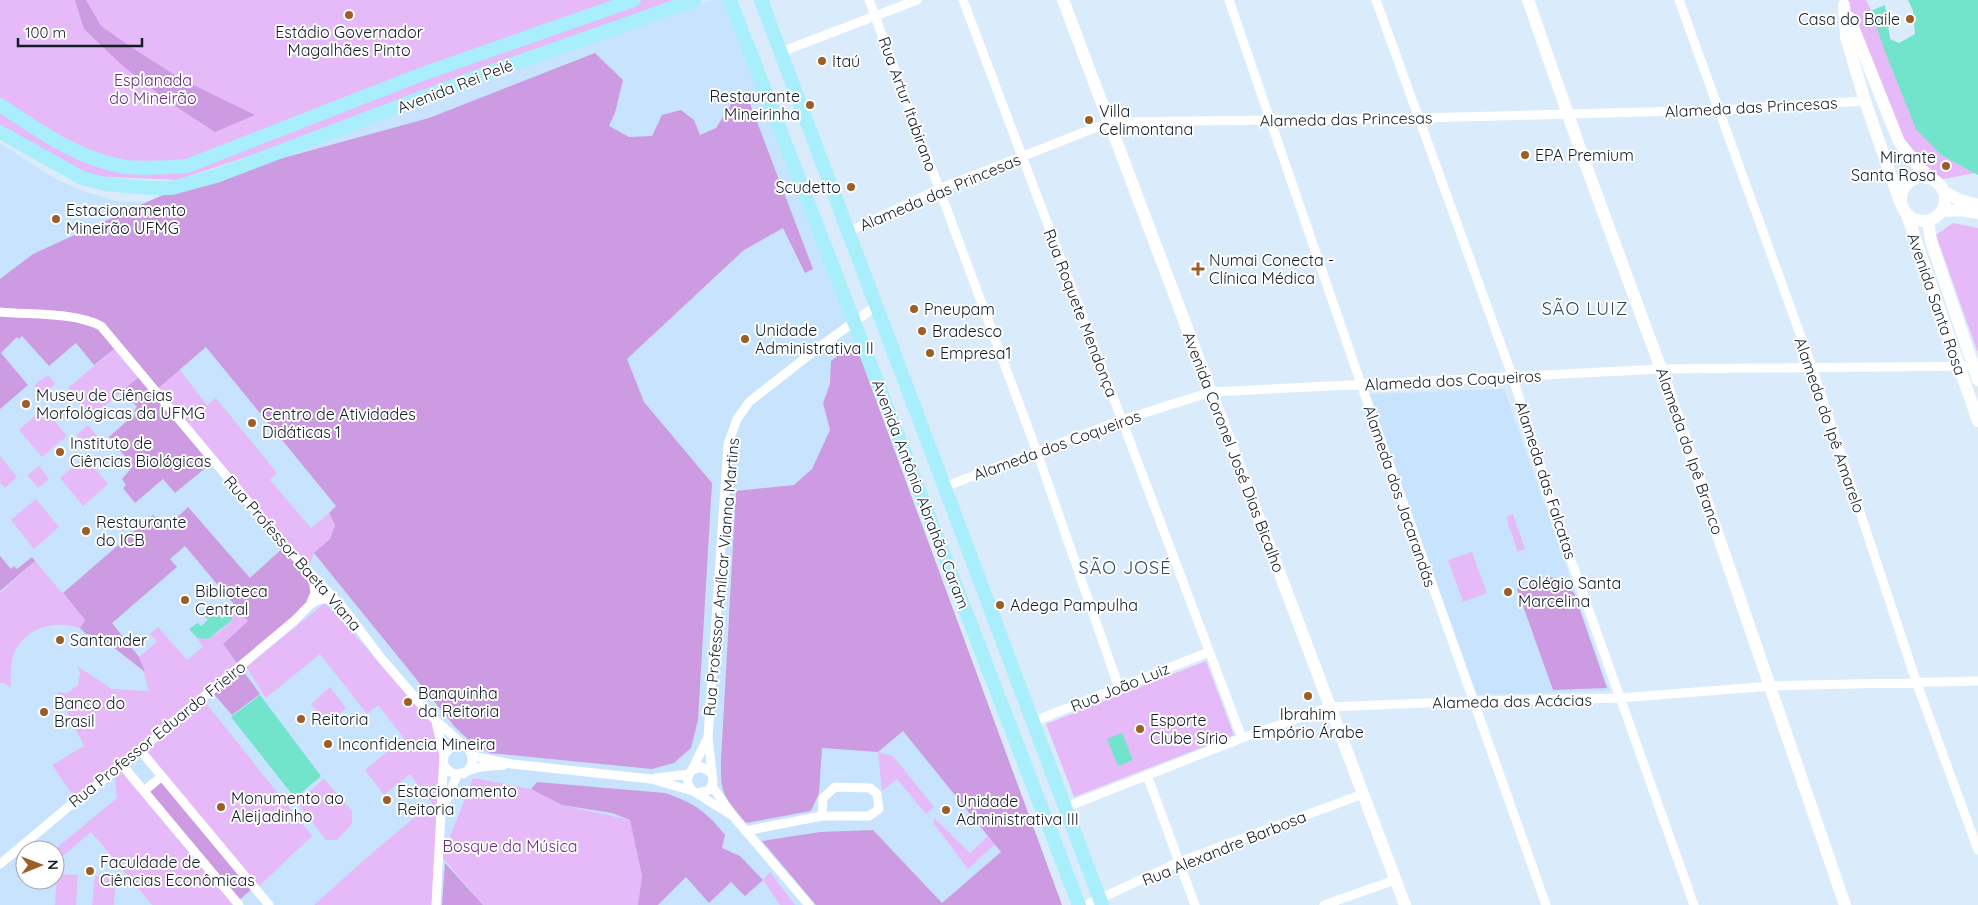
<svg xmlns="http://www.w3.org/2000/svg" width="1978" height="905" viewBox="0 0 1978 905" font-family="Quicksand,sans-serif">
  <rect width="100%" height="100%" fill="#daecfc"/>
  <path fill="#c8e3fd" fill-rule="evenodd" d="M713,0H726L855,343L1062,905H0V143L52,177L82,191L120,202H147L172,188L216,176ZM25,850H55V880H25Z
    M1504,389L1610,691L1477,695L1369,394Z"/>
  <path fill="#e6baf9" d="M0,0H673L328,130L177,180L85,176L0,125Z
    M1846,0H1866L1941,155L1975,173L1939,180L1915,163L1899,142Z
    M1953,223L1978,228V353L1936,235Z
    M118,346L141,375L92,417L68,388Z
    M179,369L207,405L216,398L277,473L270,480L311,528L329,513L335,525L330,539L314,553L308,569L156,389Z
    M48,375L55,384L49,390L52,394L46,399L34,385Z
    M44,408L67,436L42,457L19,430Z
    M88,425L99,438L87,448L77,435Z
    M0,456L17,477L5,488L0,483Z
    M85,457L108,484L83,506L60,478Z
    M39,466L49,479L38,488L27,475Z
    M36,499L59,527L34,549L11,520Z
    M1513,514L1525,549L1518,552L1506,517Z
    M1472,552L1487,593L1463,602L1448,560Z
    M35,561L85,620L80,628C54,619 23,628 13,656C10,665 11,678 11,688L5,683H0V593Z
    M325,603L435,723L441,755L434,905H314L372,853L432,803L410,774L384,795L365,770L404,738L378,705L367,714L320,654L266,698L246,667Z
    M237,607L248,621L223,644L239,666L76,800L52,765L84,746L57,692L67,693L78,685L80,673L77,666L112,689L149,691L139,657L157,642L150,634L158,627L187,660L203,647L197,638C215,639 219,631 232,620L233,610Z
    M1206,661L1234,735L1074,797L1046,724Z
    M330,687L346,708L327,725L311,704Z
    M202,698L312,836L256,889L140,750Z
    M878,752L893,756L934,807L926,814L897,779L882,791Z
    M122,765L186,842L233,905H152L91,832L55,863L54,850L117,798L114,771Z
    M473,778L531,789L562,805L630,820L642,876L638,905H483L442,857Z
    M324,779L352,811V824L337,840H326L297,802Z
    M934,818L970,853L988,836L995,844L968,869L934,824Z
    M770,872L795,905H780L763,880Z
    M57,874L78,875L76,905H55Z
    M95,876L116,877L114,905H92Z"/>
  <path fill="#cd9be1" d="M75,0H86L101,26L131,47L181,79L255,115L215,132L169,102L124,67L84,29Z
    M595,53L623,80L615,113L609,126L629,137L652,136L662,115L681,110L694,120L700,135L716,128L733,101L746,93L813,269L805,273L783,228L744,250L627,359L644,402L712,483L698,720L691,748L674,763L652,769L490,753L473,744L455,727L314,553L330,539L335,525L329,513L336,506L206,347L155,391L214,461L175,493L163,479L135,503L123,488L126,485L122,479L133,466L109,437L136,413L134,411L137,407L125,393L122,395L120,393L141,375L118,346L94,365L76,343L49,366L22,336L19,339L17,337L1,353L28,385L0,409V279L33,254L147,202L192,183L429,118Z
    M855,343L1062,905H816L762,841L820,832L873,830L942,903L1001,852L903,731L878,752L822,748L819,793L811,811L746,823C725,797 720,796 721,761L736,491L794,485L812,469L830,430L823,403L830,384L831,361Z
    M188,507L250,578L285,546L313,574L311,602L240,667L260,694L232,715L211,691L239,666L223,644L248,621L185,546L170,559L177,567L112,623L139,657L145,672L99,636L86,634L80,628L85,620L63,593L153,515L165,529Z
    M0,556L11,569L14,566L17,569L32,557L35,561L0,591Z
    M1552,577L1574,593L1607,688L1553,690L1517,589Z
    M162,776L254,887L237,902L144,791Z
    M537,782L665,793C694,803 706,811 725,835L722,848L740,856L763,880L745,896L731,882L709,903L686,877L658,905H638L642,876L630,820L612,813L562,805L531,789Z
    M445,863L483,905H442Z"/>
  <path fill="#71e4cb" d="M1908,0H1978V175L1941,155L1916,129L1884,49L1871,11L1885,5L1890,39L1899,43L1915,34L1913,11Z
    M214,609L222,619L233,610L232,620L208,639L197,638L189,629L198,623L201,626L208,620L205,616Z
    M260,695L321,776L295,798L231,717Z
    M1122,733L1133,760L1118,766L1107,739Z"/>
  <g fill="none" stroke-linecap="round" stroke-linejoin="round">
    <path stroke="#fff" stroke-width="9" d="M869,0L1037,452L1119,688
      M963,0L1242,738
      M1229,0L1361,384L1546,905
      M1376,0L1513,378L1561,532L1694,905
      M1679,0L1812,367L1917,684L1978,850
      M781,52L917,0
      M848,232L939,189L1110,122L1420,118L1718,110L1865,101
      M0,312C31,315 73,312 101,326L285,546L345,610L381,658L431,716L470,751C474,760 472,769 463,774
      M944,487L1122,420L1211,392L1661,369L1978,366
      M311,602L315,593L313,576
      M436,722L444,755
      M1032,722L1209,652
      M140,750L269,905
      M472,756L512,764L651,779L693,791L733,816
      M122,765L239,905
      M444,765C453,780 463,772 476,768C485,766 495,766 504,765
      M692,770L708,737
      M1147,775L1195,905
      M656,778L689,774
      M712,786L733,816L809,905
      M144,791L162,776
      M693,791C686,784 686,778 692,770L702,767L711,773
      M697,793L709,790L713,782L708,737L728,444L737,419L749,402L818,348L876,306
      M444,806L457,775
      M1064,808L1242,738L1330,707L1473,701L1620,698L1771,686L1978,681
      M745,831L822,816H869L879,809L877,794L870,788L835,787L823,798L822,816
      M0,864L67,808L122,765L294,621C309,607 311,597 335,599
      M436,905L444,755L451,747L461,745L466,747
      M1086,905L1179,862L1363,794
      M1324,905L1395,880"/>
    <path stroke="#fff" stroke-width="12" d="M1063,0L1405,905
      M1528,0L1585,163L1661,369L1845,905
      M1844,5L1846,37L1865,101L1900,202
      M1849,17L1899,142L1919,167L1932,179
      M1901 199a22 22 0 1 1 44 0a22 22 0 1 1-44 0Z
      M1943,191L1960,200L1978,205
      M1942,211L1960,210L1978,213
      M1907,215L1978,421
      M1928,221L1931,241L1978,380"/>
    <path stroke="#a9eefb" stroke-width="14" d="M730,0L1079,905
      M761,0L1102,905
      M0,105C39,131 79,160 126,167C146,169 167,167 187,166L425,73L634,0
      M0,132L82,178L105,184L150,188H172L216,176L476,77L695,0"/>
  </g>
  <g fill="#9c5e24" stroke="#fff" stroke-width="2">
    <circle cx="349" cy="15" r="5"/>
    <circle cx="1910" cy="19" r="5"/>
    <circle cx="822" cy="61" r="5"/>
    <circle cx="810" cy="105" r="5"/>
    <circle cx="1089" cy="120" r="5"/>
    <circle cx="1525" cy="155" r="5"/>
    <circle cx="1946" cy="166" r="5"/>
    <circle cx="851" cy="187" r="5"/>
    <circle cx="56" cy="219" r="5"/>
    <path d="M1195.5 261.5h5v5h5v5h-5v5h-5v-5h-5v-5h5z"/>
    <circle cx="914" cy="309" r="5"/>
    <circle cx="922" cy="331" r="5"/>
    <circle cx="745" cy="339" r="5"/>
    <circle cx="930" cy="353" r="5"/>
    <circle cx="26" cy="404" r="5"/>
    <circle cx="252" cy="423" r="5"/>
    <circle cx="60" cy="452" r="5"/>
    <circle cx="86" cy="531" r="5"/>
    <circle cx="1508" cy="592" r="5"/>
    <circle cx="185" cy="600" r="5"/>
    <circle cx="1000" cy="605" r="5"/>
    <circle cx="60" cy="640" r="5"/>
    <circle cx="1308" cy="696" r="5"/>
    <circle cx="408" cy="702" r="5"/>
    <circle cx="44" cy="712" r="5"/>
    <circle cx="301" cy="719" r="5"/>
    <circle cx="1140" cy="729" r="5"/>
    <circle cx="328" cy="744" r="5"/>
    <circle cx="387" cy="800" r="5"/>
    <circle cx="221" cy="807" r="5"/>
    <circle cx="946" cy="810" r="5"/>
    <circle cx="90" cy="871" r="5"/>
  </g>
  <g text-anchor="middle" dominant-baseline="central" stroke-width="4" stroke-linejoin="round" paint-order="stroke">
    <g font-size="16" fill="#131d26" stroke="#fff" text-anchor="start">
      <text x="1900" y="19" text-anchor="end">Casa do Baile</text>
      <text x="349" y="32" text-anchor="middle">Estádio Governador<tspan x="349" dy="18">Magalhães Pinto</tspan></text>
      <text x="832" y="61">Itaú</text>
      <text x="800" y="96" text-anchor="end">Restaurante<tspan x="800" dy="18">Mineirinha</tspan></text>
      <text x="1099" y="111">Villa<tspan x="1099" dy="18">Celimontana</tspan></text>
      <text x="1535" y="155">EPA Premium</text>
      <text x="1936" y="157" text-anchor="end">Mirante<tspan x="1936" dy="18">Santa Rosa</tspan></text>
      <text x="841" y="187" text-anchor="end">Scudetto</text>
      <text x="66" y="210">Estacionamento<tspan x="66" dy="18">Mineirão UFMG</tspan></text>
      <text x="1209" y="260">Numai Conecta -<tspan x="1209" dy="18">Clínica Médica</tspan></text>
      <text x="924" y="309">Pneupam</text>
      <text x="755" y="330">Unidade<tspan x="755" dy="18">Administrativa II</tspan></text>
      <text x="932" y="331">Bradesco</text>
      <text x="940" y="353">Empresa1</text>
      <text x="36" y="395">Museu de Ciências<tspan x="36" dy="18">Morfológicas da UFMG</tspan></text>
      <text x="262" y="414">Centro de Atividades<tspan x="262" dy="18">Didáticas 1</tspan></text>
      <text x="70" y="443">Instituto de<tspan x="70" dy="18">Ciências Biológicas</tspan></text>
      <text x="96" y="522">Restaurante<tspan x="96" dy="18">do ICB</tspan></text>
      <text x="1518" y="583">Colégio Santa<tspan x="1518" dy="18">Marcelina</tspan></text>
      <text x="195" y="591">Biblioteca<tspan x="195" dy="18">Central</tspan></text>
      <text x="1010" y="605">Adega Pampulha</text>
      <text x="70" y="640">Santander</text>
      <text x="418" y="693">Banquinha<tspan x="418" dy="18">da Reitoria</tspan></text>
      <text x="54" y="703">Banco do<tspan x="54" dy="18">Brasil</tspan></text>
      <text x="1308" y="714" text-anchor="middle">Ibrahim<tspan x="1308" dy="18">Empório Árabe</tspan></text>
      <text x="311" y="719">Reitoria</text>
      <text x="1150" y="720">Esporte<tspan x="1150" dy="18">Clube Sírio</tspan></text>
      <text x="338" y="744">Inconfidencia Mineira</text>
      <text x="397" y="791">Estacionamento<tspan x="397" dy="18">Reitoria</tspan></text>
      <text x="231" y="798">Monumento ao<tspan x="231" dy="18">Aleijadinho</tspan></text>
      <text x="956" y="801">Unidade<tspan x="956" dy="18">Administrativa III</tspan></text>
      <text x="100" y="862">Faculdade de<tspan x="100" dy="18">Ciências Econômicas</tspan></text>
    </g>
    <g font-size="16" fill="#692d80" stroke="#fff">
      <text x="153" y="80">Esplanada<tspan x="153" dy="18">do Mineirão</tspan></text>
      <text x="510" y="846">Bosque da Música</text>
    </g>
    <g font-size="16" fill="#131d26" stroke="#fff">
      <text transform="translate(455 86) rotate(-21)">Avenida Rei Pelé</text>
      <text transform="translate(908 104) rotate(70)">Rua Artur Itabirano</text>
      <text transform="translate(1751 107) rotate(-3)">Alameda das Princesas</text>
      <text transform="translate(1346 119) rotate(-1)">Alameda das Princesas</text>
      <text transform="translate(940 192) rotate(-23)">Alameda das Princesas</text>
      <text transform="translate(1937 304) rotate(71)">Avenida Santa Rosa</text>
      <text transform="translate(1081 313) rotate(69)">Rua Roquete Mendonça</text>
      <text transform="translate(1453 380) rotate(-3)">Alameda dos Coqueiros</text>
      <text transform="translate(1830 425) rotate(71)">Alameda do Ipê Amarelo</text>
      <text transform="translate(1057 445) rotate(-20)">Alameda dos Coqueiros</text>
      <text transform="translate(1690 451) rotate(71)">Alameda do Ipê Branco</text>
      <text transform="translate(1234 452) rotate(69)">Avenida Coronel José Dias Bicalho</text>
      <text transform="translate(1546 480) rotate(72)">Alameda das Falcatas</text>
      <text transform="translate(921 494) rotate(69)">Avenida Antônio Abrahão Caram</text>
      <text transform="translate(1400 496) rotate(71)">Alameda dos Jacarandás</text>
      <text transform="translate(293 553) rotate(49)">Rua Professor Baeta Viana</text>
      <text transform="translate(721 577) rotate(-85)">Rua Professor Amílcar Vianna Martins</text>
      <text transform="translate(1120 687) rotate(-22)">Rua João Luiz</text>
      <text transform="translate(1512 701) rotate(-1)">Alameda das Acácias</text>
      <text transform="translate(157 734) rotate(-39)">Rua Professor Eduardo Frieiro</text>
      <text transform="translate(1224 848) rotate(-22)">Rua Alexandre Barbosa</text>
    </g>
    <g font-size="18" letter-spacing="1" fill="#324a60" stroke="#fff">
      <text x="1585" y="308">SÃO LUIZ</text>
      <text x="1125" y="567">SÃO JOSÉ</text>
    </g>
  </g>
  <g transform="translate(40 865) rotate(89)"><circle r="24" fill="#ffffff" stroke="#a1a5a8"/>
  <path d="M0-4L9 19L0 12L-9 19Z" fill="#9c5e24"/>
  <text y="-8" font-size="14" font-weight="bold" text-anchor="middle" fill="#131d26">N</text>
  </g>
  <path d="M18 38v8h124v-8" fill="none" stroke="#131d26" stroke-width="2.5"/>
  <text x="25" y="38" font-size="15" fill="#131d26" stroke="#ffffff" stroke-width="4" paint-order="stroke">100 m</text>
</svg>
